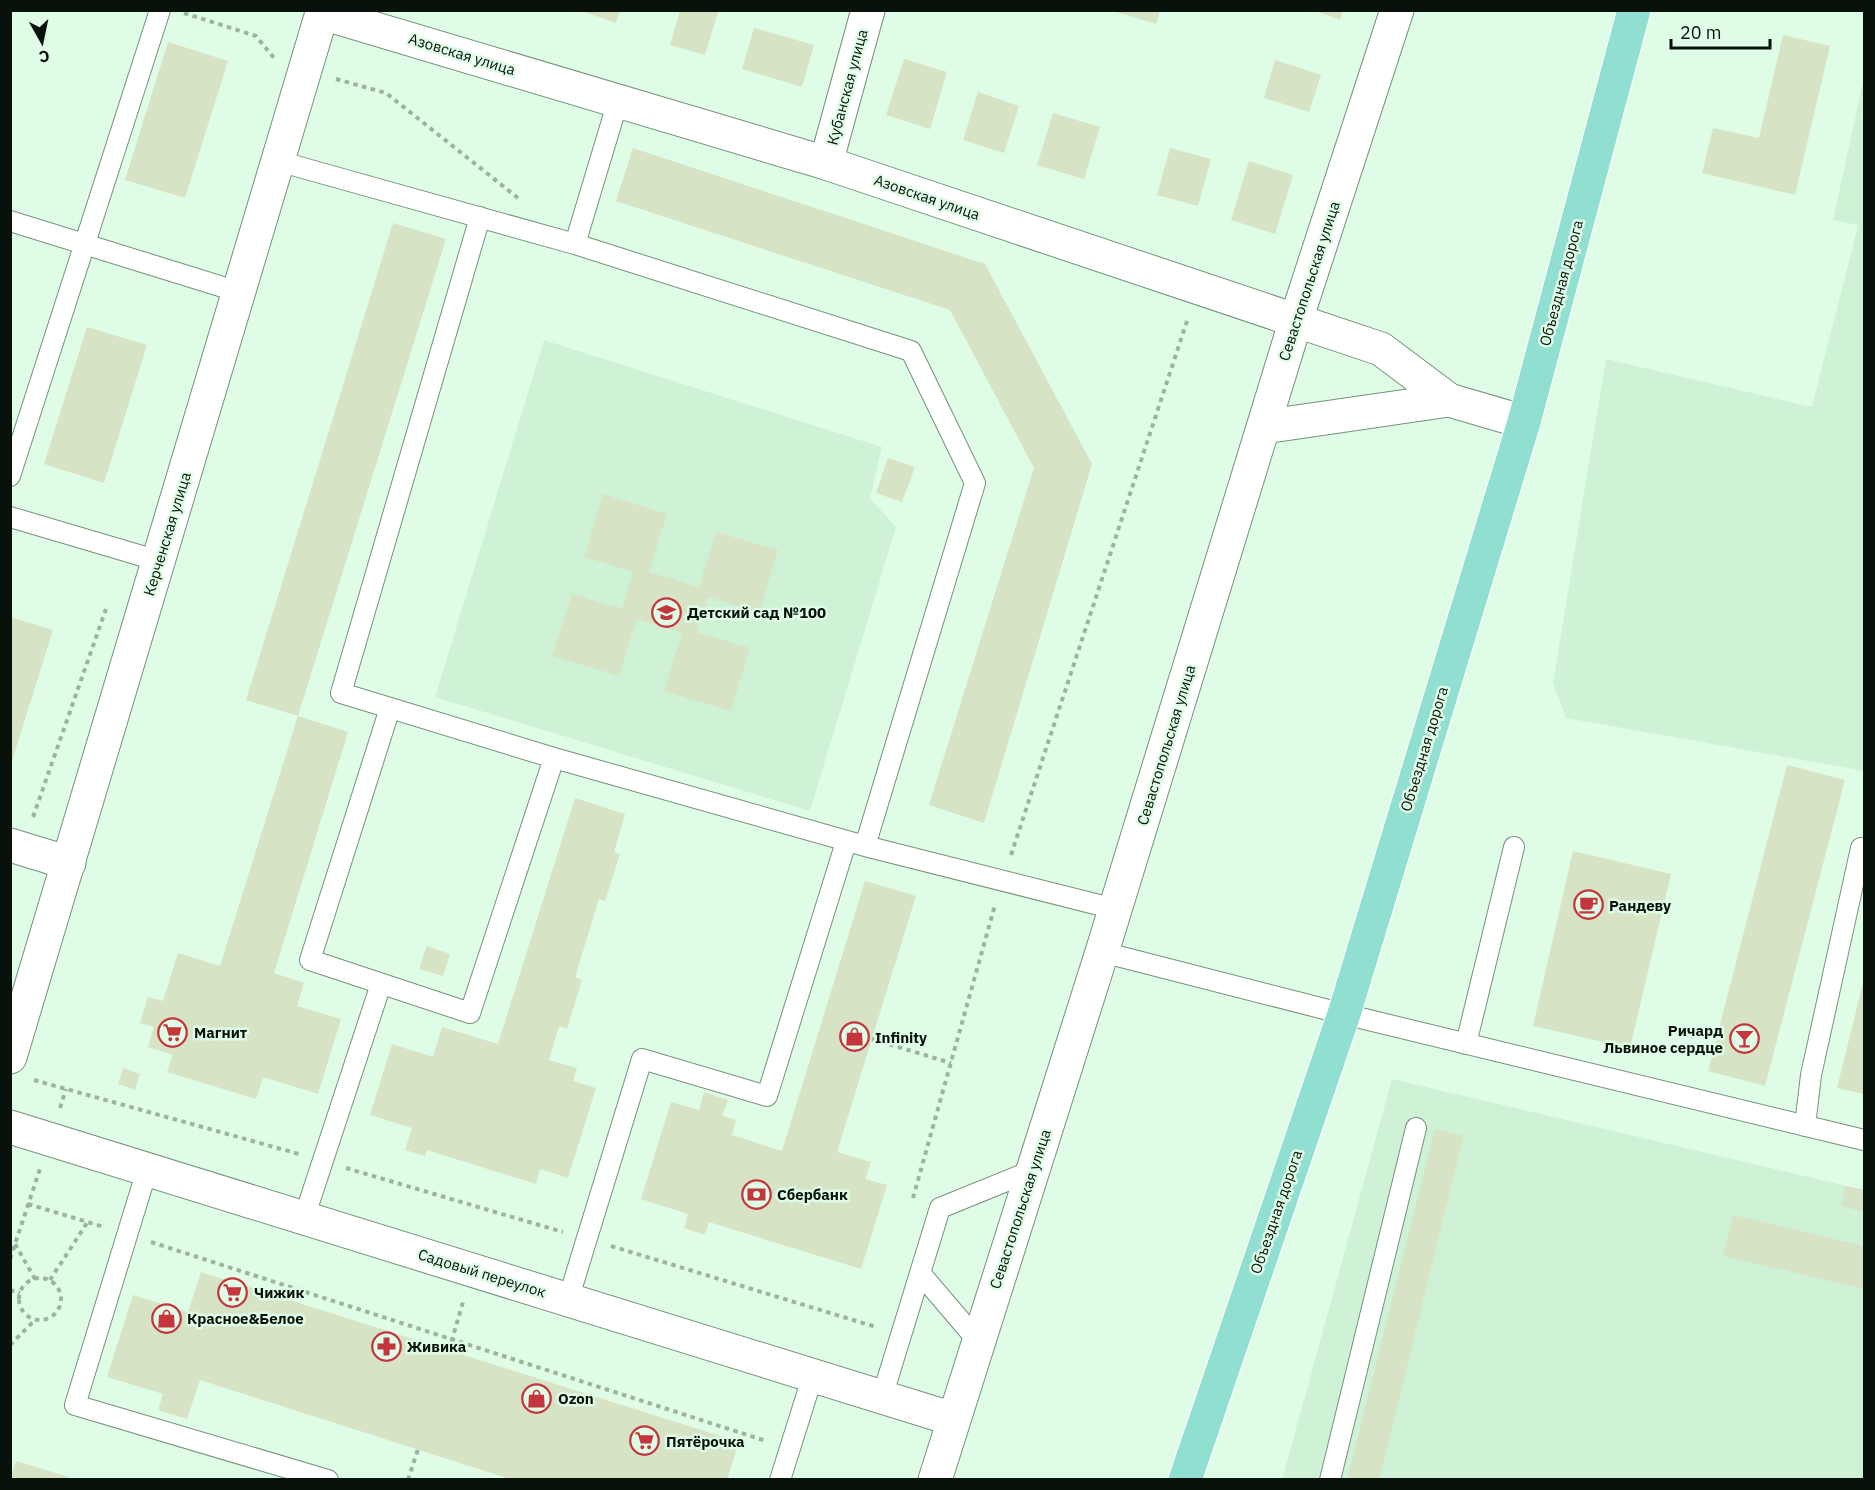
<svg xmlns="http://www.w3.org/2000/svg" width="1875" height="1490" viewBox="0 0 1875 1490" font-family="'IBM Plex Sans',sans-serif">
  <rect width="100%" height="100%" fill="#dffde6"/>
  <path fill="#cff2d7" d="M1864,77V771L1566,718L1553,683L1606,359L1812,407L1858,225L1833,220Z
    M544,340L882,447L870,498L896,527L810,811L435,697Z
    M1392,1079L1864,1190V1479L1282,1480Z"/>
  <path fill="#d6e3c4" d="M579,10H620L616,23Z
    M680,10H712L718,12L705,55L670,45Z
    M1110,10H1160L1156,24Z
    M1313,10H1343L1340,20Z
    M754,28L814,45L802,87L742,69Z
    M1783,35L1830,46L1795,195L1702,173L1713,128L1759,138Z
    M168,42L228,61L185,198L125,180Z
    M904,59L947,72L930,129L886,115Z
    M1275,60L1321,75L1309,112L1264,98Z
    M978,92L1019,106L1004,153L963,140Z
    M1053,113L1100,127L1084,179L1037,165Z
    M633,148L985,264L1092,464L984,823L929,805L1034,468L950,310L616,201Z
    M1170,148L1211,159L1198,206L1157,195Z
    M1249,161L1293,175L1275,234L1231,220Z
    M393,223L446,239L298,716L246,700Z
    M87,327L147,345L104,483L44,464Z
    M888,458L915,467L902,502L876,493Z
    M603,494L667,514L649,572L699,587L716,532L778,550L759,613L708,597L697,632L750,648L731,711L664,691L682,633L637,619L619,676L552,656L572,594L622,609L633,572L584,557Z
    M10,617L53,630L11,764H10Z
    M298,716L348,732L274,973L304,983L297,1006L341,1019L318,1094L263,1077L256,1099L167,1072L173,1055L148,1047L154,1027L140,1023L148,997L163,1001L178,953L220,966Z
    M1787,765L1845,780L1765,1086L1708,1071Z
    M575,798L625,814L614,852L620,854L605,901L599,899L575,977L582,980L567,1029L559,1026L549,1060L577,1068L573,1081L596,1088L568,1178L540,1169L536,1184L427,1150L425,1156L405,1150L412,1128L370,1115L392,1044L433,1057L442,1027L498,1044Z
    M1573,851L1671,874L1630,1048L1533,1026Z
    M865,881L916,896L837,1152L871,1162L865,1179L887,1185L861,1269L709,1222L705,1235L684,1228L688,1214L641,1199L671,1102L699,1110L704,1092L728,1100L722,1116L736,1120L732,1135L782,1151Z
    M427,946L450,954L443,976L419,969Z
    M1864,979V1094L1837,1088Z
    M123,1068L140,1074L135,1090L118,1084Z
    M1435,1129L1464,1136L1379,1480H1347Z
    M1845,1186L1864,1190V1212L1841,1206Z
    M1733,1215L1864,1246V1289L1723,1256Z
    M201,1272L739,1442L727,1480H513L200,1380L187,1419L158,1410L163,1394L107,1377L133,1295L188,1312Z
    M16,1461L69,1477L68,1480H10Z"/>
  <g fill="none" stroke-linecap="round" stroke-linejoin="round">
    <defs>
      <path id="lane" d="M278,161L575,244L911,351L975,483L865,846L1115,909
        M480,217L341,693L554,758L865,846
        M10,221L239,292
        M575,244L618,101
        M10,476L160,10
        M10,517L159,561
        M390,708L310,960L470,1013L554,758
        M1102,952L1344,1014L1864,1140
        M1466,1044L1514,847
        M1805,1126L1811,1075L1861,848
        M147,1170L75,1405L328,1480
        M304,1218L381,984
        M920,1273L978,1341
        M568,1300L642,1059L767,1096L846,842
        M882,1397L940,1208L1031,1171
        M780,1480L813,1375
        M1330,1480L1416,1128"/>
      <path id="street" d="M826,163L868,10
        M1263,427L1449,400
        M10,845L69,863
        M10,1127L953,1419
        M935,1480L1102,952L1296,320L1397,10"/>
      <path id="secondary" d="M10,1057L322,13L826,163L1381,349L1449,400L1524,422"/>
      <path id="primary" d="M1185,1480L1344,1014L1524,422L1634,10"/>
    </defs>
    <use href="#lane" stroke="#76917c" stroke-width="22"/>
    <use href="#street" stroke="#76917c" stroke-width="35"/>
    <use href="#secondary" stroke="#76917c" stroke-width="35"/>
    <use href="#primary" stroke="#fff" stroke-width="35"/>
    <path stroke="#9cb3a1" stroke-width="4" stroke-dasharray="4.5 4.5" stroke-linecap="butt" d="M184,13L256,36L274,58
      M336,79L386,93L518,198
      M33,817L106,609
      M1011,855L1188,318
      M872,1039L951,1063
      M34,1080L299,1154
      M60,1108L66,1089
      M346,1168L563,1232
      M913,1198L995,905
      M28,1204L104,1227
      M151,1242L766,1441
      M15,1244L35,1279
      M611,1246L876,1327
      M10,1259L40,1169
      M19 1299a21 21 0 1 1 42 0a21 21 0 1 1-42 0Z
      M50,1280L87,1223
      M10,1290L20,1293
      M10,1345L35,1320
      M449,1350L463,1302
      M408,1480L418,1449"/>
    <use href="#lane" stroke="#fff" stroke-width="20"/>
    <use href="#street" stroke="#fff" stroke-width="33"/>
    <use href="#secondary" stroke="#fff" stroke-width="33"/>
    <use href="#primary" stroke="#90dfd0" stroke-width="33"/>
  </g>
  <defs>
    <symbol id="school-ring" viewBox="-11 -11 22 22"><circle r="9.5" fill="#dffde6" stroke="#c4353e" stroke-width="1.5"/><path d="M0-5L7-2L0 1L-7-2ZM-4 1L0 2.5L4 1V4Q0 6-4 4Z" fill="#c4353e"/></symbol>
    <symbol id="cafe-ring" viewBox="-11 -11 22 22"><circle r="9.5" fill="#dffde6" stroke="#c4353e" stroke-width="1.5"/><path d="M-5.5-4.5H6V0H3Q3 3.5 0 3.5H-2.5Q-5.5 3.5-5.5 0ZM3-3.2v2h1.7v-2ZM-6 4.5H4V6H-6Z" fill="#c4353e"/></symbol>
    <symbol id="supermarket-ring" viewBox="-11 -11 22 22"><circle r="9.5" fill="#dffde6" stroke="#c4353e" stroke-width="1.5"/><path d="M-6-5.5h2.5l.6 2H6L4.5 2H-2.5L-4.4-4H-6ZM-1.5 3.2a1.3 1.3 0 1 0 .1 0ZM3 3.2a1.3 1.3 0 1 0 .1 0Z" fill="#c4353e"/></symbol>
    <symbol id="shop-ring" viewBox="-11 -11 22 22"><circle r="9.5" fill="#dffde6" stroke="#c4353e" stroke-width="1.5"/><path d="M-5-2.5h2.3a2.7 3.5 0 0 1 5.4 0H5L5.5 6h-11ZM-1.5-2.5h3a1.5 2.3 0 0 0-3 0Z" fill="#c4353e"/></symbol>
    <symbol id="bar-ring" viewBox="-11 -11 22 22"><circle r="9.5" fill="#dffde6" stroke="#c4353e" stroke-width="1.5"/><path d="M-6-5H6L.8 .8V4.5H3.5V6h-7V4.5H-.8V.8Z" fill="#c4353e"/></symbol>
    <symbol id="bank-ring" viewBox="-11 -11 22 22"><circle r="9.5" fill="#dffde6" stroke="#c4353e" stroke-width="1.5"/><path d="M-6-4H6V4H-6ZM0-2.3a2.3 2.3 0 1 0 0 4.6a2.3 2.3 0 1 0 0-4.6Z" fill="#c4353e"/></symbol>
    <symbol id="pharmacy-ring" viewBox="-11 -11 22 22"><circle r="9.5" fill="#dffde6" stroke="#c4353e" stroke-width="1.5"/><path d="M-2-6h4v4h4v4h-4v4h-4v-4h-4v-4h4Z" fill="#c4353e"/></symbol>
  </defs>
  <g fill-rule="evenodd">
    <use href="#school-ring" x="650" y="596" width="33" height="33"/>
    <use href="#cafe-ring" x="1572" y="888" width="33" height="33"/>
    <use href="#supermarket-ring" x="156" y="1016" width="33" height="33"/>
    <use href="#shop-ring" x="838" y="1020" width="33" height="33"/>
    <use href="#bar-ring" x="1728" y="1022" width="33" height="33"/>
    <use href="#bank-ring" x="740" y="1178" width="33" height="33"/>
    <use href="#supermarket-ring" x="216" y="1276" width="33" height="33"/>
    <use href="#shop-ring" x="150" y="1302" width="33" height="33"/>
    <use href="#pharmacy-ring" x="370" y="1330" width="33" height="33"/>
    <use href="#shop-ring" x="520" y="1382" width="33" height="33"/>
    <use href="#supermarket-ring" x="628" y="1424" width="33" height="33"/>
  </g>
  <g text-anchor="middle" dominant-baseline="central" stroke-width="5" stroke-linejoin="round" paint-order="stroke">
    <g font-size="15" fill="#08120b" stroke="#dffde6">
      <text transform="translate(462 54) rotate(17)">Азовская улица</text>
      <text transform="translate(847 87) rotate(-75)">Кубанская улица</text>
      <text transform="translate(927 197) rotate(19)">Азовская улица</text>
      <text transform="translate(1309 281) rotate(-72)">Севастопольская улица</text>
      <text transform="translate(1561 283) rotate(-75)">Объездная дорога</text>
      <text transform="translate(167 534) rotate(-73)">Керченская улица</text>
      <text transform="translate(1166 745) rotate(-73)">Севастопольская улица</text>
      <text transform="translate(1424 749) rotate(-73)">Объездная дорога</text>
      <text transform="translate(1020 1209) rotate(-72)">Севастопольская улица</text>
      <text transform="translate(1276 1212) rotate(-71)">Объездная дорога</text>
      <text transform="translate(482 1273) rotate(17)">Садовый переулок</text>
    </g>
    <g font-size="15" font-weight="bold" fill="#08120b" stroke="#dffde6" text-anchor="start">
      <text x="687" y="612">Детский сад №100</text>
      <text x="1609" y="905">Рандеву</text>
      <text x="1723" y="1030" text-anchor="end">Ричард<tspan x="1723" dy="17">Львиное сердце</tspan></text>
      <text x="194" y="1032">Магнит</text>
      <text x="875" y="1037">Infinity</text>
      <text x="777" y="1194">Сбербанк</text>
      <text x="254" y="1292">Чижик</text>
      <text x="187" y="1318">Красное&amp;Белое</text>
      <text x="407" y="1346">Живика</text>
      <text x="558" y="1398">Ozon</text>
      <text x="666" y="1441">Пятёрочка</text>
    </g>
  </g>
  <rect width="1875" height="1490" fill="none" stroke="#08120b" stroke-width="24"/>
  <g transform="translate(42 42) rotate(171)" stroke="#dffde6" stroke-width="4.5" paint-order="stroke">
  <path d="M0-4.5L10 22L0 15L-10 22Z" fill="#08120b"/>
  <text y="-9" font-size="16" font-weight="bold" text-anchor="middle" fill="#08120b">С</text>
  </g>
  <path d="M1671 39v9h99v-9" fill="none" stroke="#08120b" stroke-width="3"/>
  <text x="1680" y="39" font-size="18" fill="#08120b" stroke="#dffde6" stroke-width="4.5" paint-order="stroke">20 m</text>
</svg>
